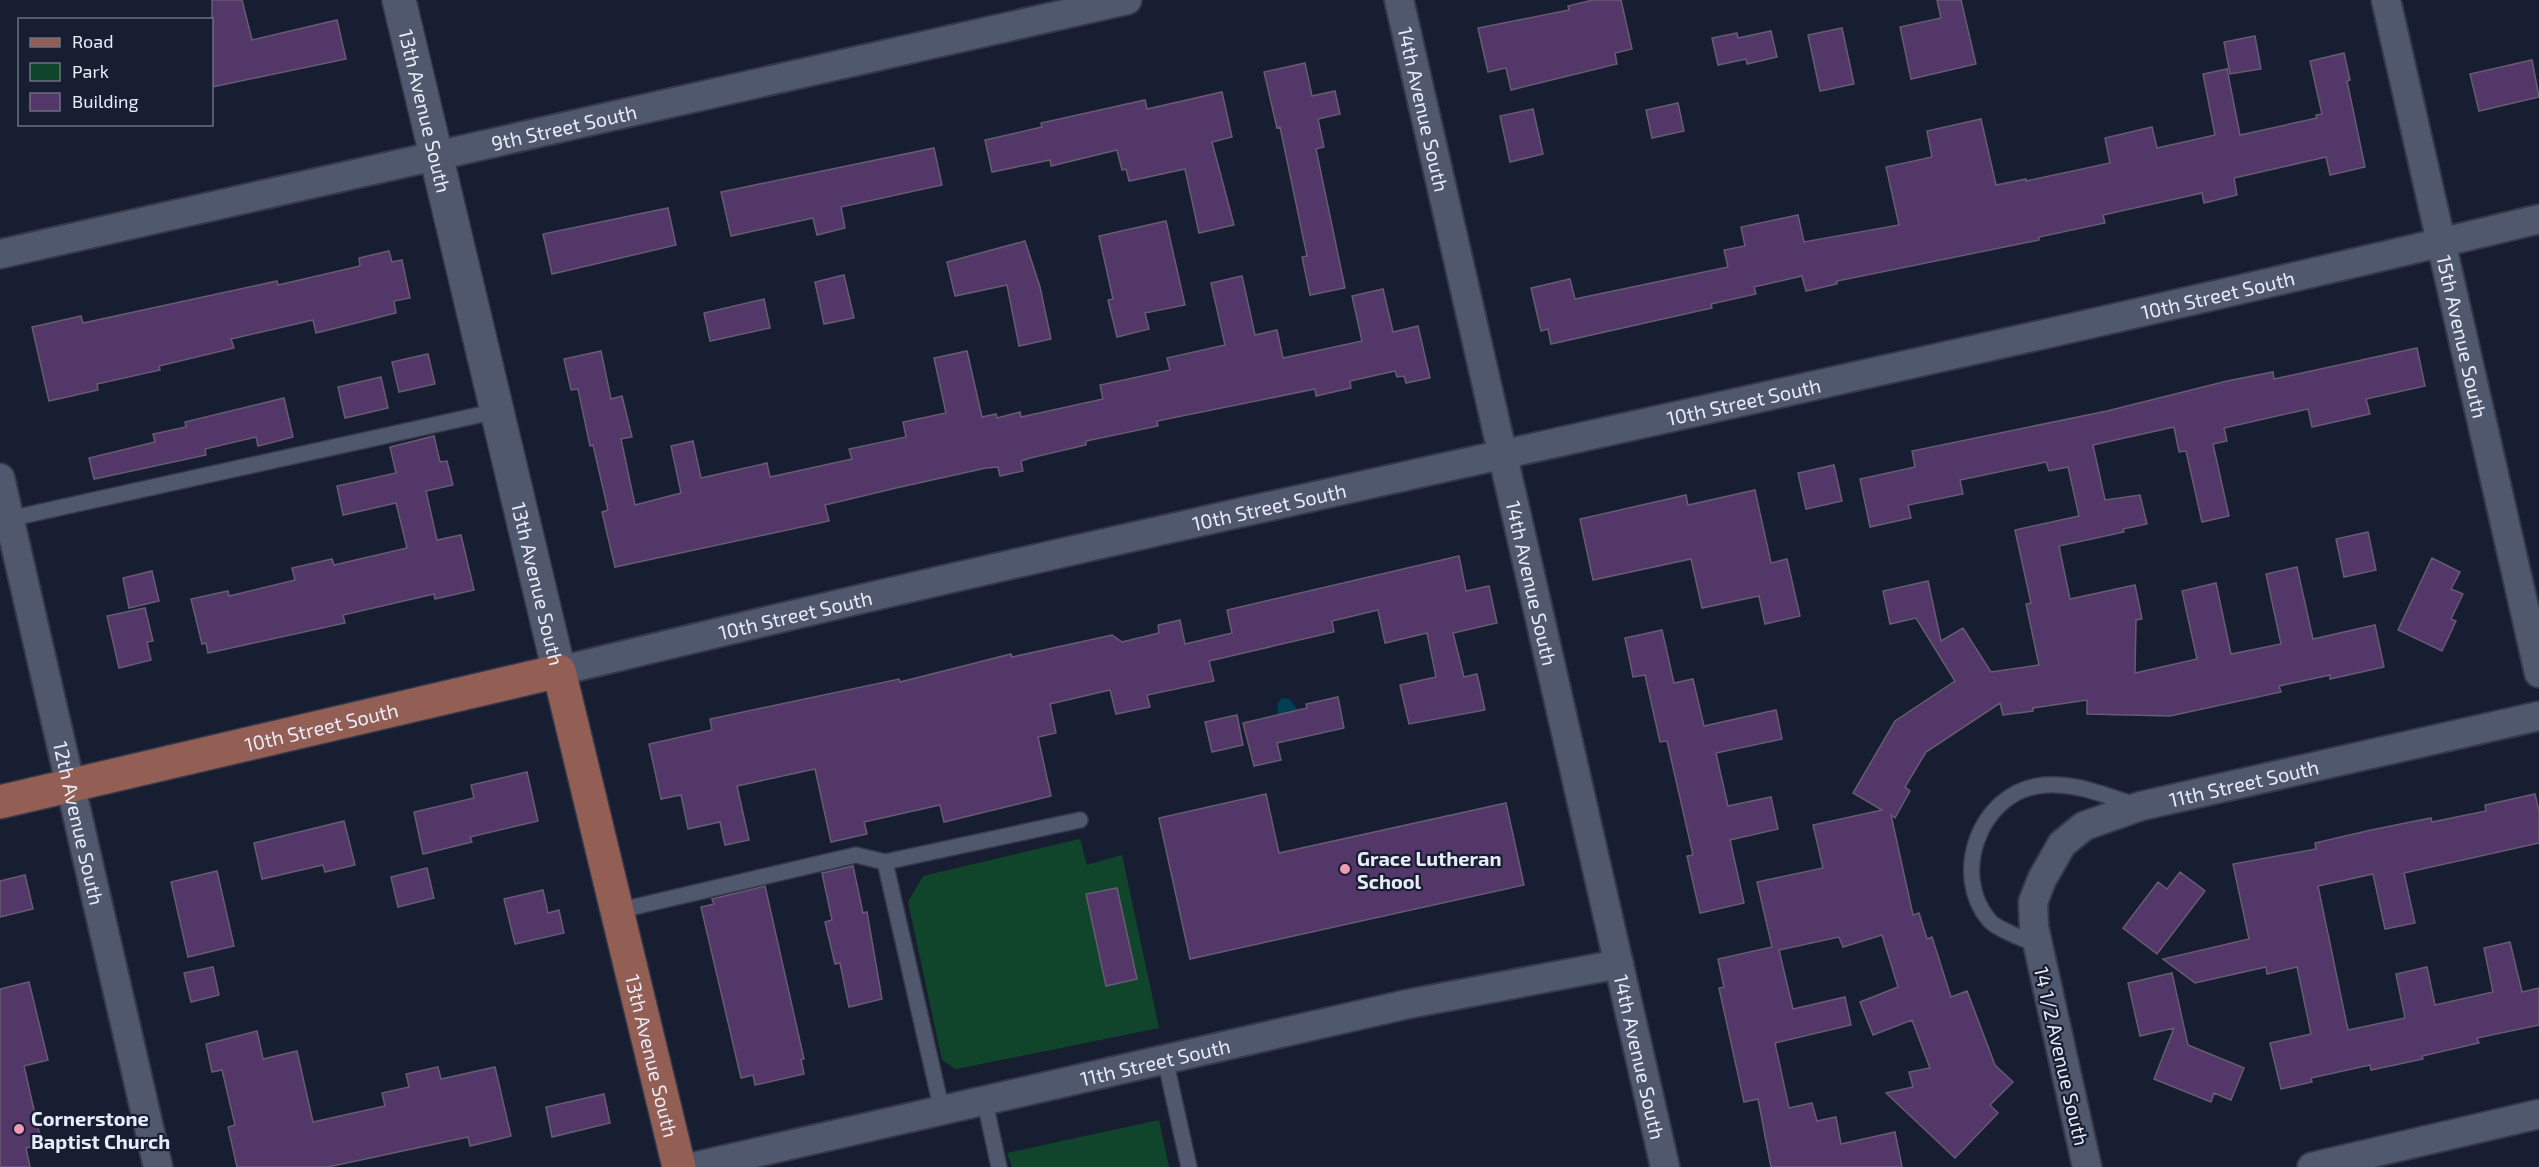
<svg xmlns="http://www.w3.org/2000/svg" width="2539" height="1167" viewBox="0 0 2539 1167" font-family="'Exo 2',sans-serif">
  <rect width="100%" height="100%" fill="#181e31"/>
  <path fill="#11452b" d="M1080,839L1087,865L1122,855L1159,1028L956,1069L942,1060L908,902L923,876Z
    M1159,1120L1169,1167H1012L1007,1153Z"/>
  <path fill="#004057" d="M1282,698L1289,699L1301,714L1302,734L1297,739H1288L1277,723L1278,703Z"/>
  <path fill="#533768" stroke="#675b71" stroke-width="1.5" d="M212,0H242L252,40L337,20L346,59L212,87Z
    M1593,0H1621L1632,49L1615,53L1617,64L1511,90L1506,68L1488,72L1478,28L1569,10L1568,6Z
    M1937,0H1961L1976,64L1911,79L1900,27L1941,18Z
    M1842,28L1854,84L1820,91L1808,35Z
    M1771,31L1777,57L1747,64L1746,59L1718,65L1712,38L1737,33L1738,38Z
    M2255,36L2261,69L2230,74L2224,42Z
    M2344,53L2350,80L2347,81L2365,167L2330,175L2326,157L2234,178L2237,195L2204,203L2202,193L2103,215L2105,223L2039,237V240L1837,281V284L1806,291L1802,276L1754,287L1756,294L1711,304L1712,308L1551,344L1548,329L1541,331L1531,288L1570,279L1575,299L1728,267L1724,250L1745,246L1741,227L1798,215L1804,242L1899,225L1886,167L1932,157L1927,131L1981,119L1996,185L2026,179V181L2110,163L2105,138L2152,127L2157,148L2215,135L2203,74L2227,69L2240,135L2317,118L2316,115L2322,114L2310,61Z
    M2532,60L2539,97L2479,111L2470,74Z
    M1305,63L1312,96L1335,91L1340,114L1318,119L1324,147L1316,149L1345,288L1310,295L1302,257L1307,256L1280,127L1277,128L1264,72Z
    M1222,92L1232,137L1212,142L1234,225L1199,233L1185,169L1129,181L1126,169L1122,170L1117,150L1051,166L1050,160L992,172L985,140L1042,127L1041,123L1145,100L1147,109Z
    M1678,103L1684,131L1652,138L1646,110Z
    M1533,109L1543,154L1510,162L1500,116Z
    M934,148L942,185L841,207L845,228L817,235L813,218L731,236L721,192Z
    M668,208L676,245L552,274L543,234Z
    M1166,221L1185,305L1145,313L1149,329L1117,337L1108,300L1113,299L1099,236Z
    M1025,241L1040,287L1051,339L1019,346L1007,285L955,296L947,262Z
    M389,251L392,262L402,260L410,298L394,301L396,313L316,333L313,320L231,339L234,348L159,366L160,370L97,384L98,390L49,401L32,327L81,316L83,323L277,281L278,285L360,266L359,258Z
    M844,275L854,318L824,324L815,282Z
    M1242,276L1255,335L1277,330L1283,358L1362,341L1352,296L1383,289L1393,332L1418,326L1430,378L1406,383L1404,376L1397,377L1395,371L1350,381L1351,388L1316,396L1315,389L1157,421L1158,426L1086,441V445L1030,458L1021,461L1023,471L1000,476L998,467L986,468L896,488L825,505L829,521L615,567L602,512L608,510L593,445L590,446L578,389L571,390L564,359L601,351L611,399L622,396L632,437L621,439L635,505L681,493L671,446L693,441L701,478L767,463L770,477L852,459L849,449L906,437L903,422L946,413L934,358L967,351L982,417L996,414L997,418L1020,412L1021,417L1103,399L1100,385L1170,370L1167,358L1225,345L1211,283Z
    M764,299L770,328L710,341L704,313Z
    M2417,348L2425,386L2366,399L2370,414L2312,427L2308,409L2224,428L2227,441L2213,444L2229,516L2202,522L2186,451L2179,452L2174,427L2093,445L2105,500L2140,495L2147,524L2123,529L2124,532L2059,546L2070,599L2135,585L2142,619L2136,620L2135,673L2197,659L2182,591L2216,583L2231,654L2281,644L2266,574L2297,567L2313,639L2375,625L2384,667L2330,679V675L2279,686L2281,692L2170,716L2087,714V700L2033,708V711L2003,715L2000,703L1926,752L1905,787L1910,791L1895,818L1891,815L1913,915L1919,913L1927,939L1932,937L1951,997L1967,991L1995,1065L2013,1082L1990,1105L1998,1113L1955,1158L1886,1093L1913,1087L1909,1072L1930,1068L1912,1020L1873,1035L1860,1002L1898,987L1882,935L1843,947L1839,937L1779,950L1793,1009L1845,997L1851,1025L1775,1043L1789,1108L1812,1103L1817,1121L1836,1117L1841,1144L1895,1132L1902,1167H1771L1758,1099L1744,1102L1719,988L1724,987L1718,959L1772,947L1757,882L1823,868L1813,825L1882,810L1853,793L1895,721L1955,681L1916,618L1890,624L1883,591L1928,581L1941,641L1963,628L1991,672L2039,665L2026,604L2031,603L2015,530L2079,516L2068,467L2049,471L2046,462L1960,480L1963,494L1908,505L1911,518L1870,527L1860,479L1915,467L1912,451L2107,411L2227,381L2273,372L2274,379Z
    M428,354L435,384L399,392L392,362Z
    M381,377L388,408L345,418L338,387Z
    M284,398L293,437L258,446L256,437L205,449L206,455L94,479L89,458L155,442L153,434L186,427L185,422Z
    M434,436L440,462L447,461L453,485L426,491L437,540L461,535L474,590L435,599L434,594L343,615L345,623L208,653L206,643L202,644L191,599L228,591L229,596L295,580L292,568L332,559L334,565L407,548L396,503L343,515L337,486L396,473L390,447Z
    M1834,465L1842,501L1806,509L1798,473Z
    M1755,490L1771,563L1787,559L1800,616L1765,624L1759,596L1702,608L1691,559L1593,580L1580,519L1686,495L1688,505Z
    M2368,532L2376,570L2344,577L2336,539Z
    M1459,556L1466,591L1489,586L1497,623L1453,633L1464,677L1477,674L1485,710L1409,724L1400,685L1436,677L1427,633L1385,643L1378,610L1332,621L1334,632L1209,661L1214,681L1147,695L1150,707L1116,714L1110,690L1050,704L1056,733L1038,737L1051,796L944,822L940,805L864,822L867,834L831,842L815,769L737,786L749,840L725,845L720,822L688,829L681,795L661,799L649,744L712,730L710,719L899,679L900,682L1011,654L1012,657L1112,635L1122,642L1159,633L1158,625L1180,620L1185,644L1232,633L1227,610Z
    M2432,558L2460,572L2451,589L2463,594L2451,619L2456,621L2442,651L2398,630Z
    M152,571L159,601L129,608L123,578Z
    M145,608L153,641L147,642L151,660L119,668L107,616Z
    M1662,630L1674,683L1693,679L1704,726L1776,710L1782,739L1716,753L1728,806L1771,797L1778,829L1730,840L1744,903L1700,913L1687,856L1693,855L1667,741L1660,742L1645,675L1633,677L1625,638Z
    M1338,697L1344,728L1277,743L1281,760L1254,766L1243,723L1307,708L1306,704Z
    M1237,715L1243,745L1212,752L1205,722Z
    M527,772L538,821L470,837L472,842L423,854L414,812L474,798L471,785Z
    M1266,794L1279,853L1506,803L1524,885L1190,959L1159,818Z
    M2535,794L2539,811V843L2404,873L2415,923L2385,929L2373,874L2318,886L2348,1030L2405,1018L2396,974L2427,967L2435,1005L2493,992L2484,948L2510,942L2522,992L2539,988V1025L2477,1038L2479,1043L2422,1056L2423,1059L2371,1070L2370,1065L2311,1078L2312,1082L2281,1089L2270,1043L2311,1034L2297,967L2267,974L2266,967L2195,983L2163,959L2249,939L2233,864L2316,849L2315,843L2371,830L2431,818L2432,822L2486,811L2485,805Z
    M344,821L355,865L325,872L323,865L262,879L254,843Z
    M853,866L863,913L867,912L882,999L849,1007L840,963L835,964L825,922L832,920L822,873Z
    M427,868L434,898L398,907L391,877Z
    M217,871L234,946L188,957L171,882Z
    M2180,872L2205,891L2157,954L2123,928L2158,882L2167,889Z
    M25,875L33,909L0,917V881Z
    M765,886L804,1059H801L804,1074L755,1085L753,1075L741,1078L701,907L714,904L712,899Z
    M1117,888L1137,979L1106,986L1086,894Z
    M543,890L548,913L559,910L564,933L515,944L504,899Z
    M213,967L219,995L191,1002L184,973Z
    M2172,973L2188,1045L2244,1068L2231,1100L2214,1093L2211,1102L2154,1079L2174,1028L2140,1036L2128,983Z
    M29,982L48,1060L24,1066L42,1145L26,1148L30,1167H0V989Z
    M257,1031L263,1059L297,1051L313,1122L385,1106L382,1093L409,1087L406,1074L438,1067L441,1079L495,1067L511,1136L470,1146L468,1137L328,1167H237L228,1127L235,1125L222,1070L212,1072L206,1044Z
    M604,1094L610,1123L552,1137L546,1107Z"/>
  <g fill="none" stroke-linecap="round" stroke-linejoin="round">
    <defs>
      <path id="service" d="M4,520L497,411
        M617,911L856,855L885,862
        M2037,945C2025,939 1996,929 1989,920C1951,875 1979,796 2037,786C2070,780 2104,795 2135,805
        M1165,1059L1189,1167
        M985,1102L999,1167
        M942,1111L885,862L1080,820"/>
      <g id="minor">
        <path id="s1" d="M1399,0L1665,1167"/>
        <path id="s2" d="M2386,0L2539,673"/>
        <path id="s3" d="M0,254L1127,0"/>
        <path id="s4" d="M0,478L158,1167"/>
        <path id="s5" d="M559,671C1217,510 1881,378 2539,219"/>
        <path id="s6" d="M693,1167L1408,1004L1619,964"/>
        <path id="s7" d="M2087,1167L2034,927L2033,902L2042,879L2062,844L2084,826L2141,806L2539,716"/>
        <path d="M2312,1167L2539,1114"/>
      </g>
      <g id="tertiary">
        <path id="s8" d="M399,0L559,671"/>
      </g>
      <g id="primary">
        <path id="s9" d="M0,802L559,671L679,1167"/>
      </g>
    </defs>
    <use href="#service" stroke="#36394a" stroke-width="18"/>
    <use href="#minor" stroke="#36394a" stroke-width="32"/>
    <use href="#tertiary" stroke="#36394a" stroke-width="36"/>
    <use href="#primary" stroke="#36394a" stroke-width="36"/>
    <use href="#service" stroke="#50586e" stroke-width="15"/>
    <use href="#minor" stroke="#50586e" stroke-width="28"/>
    <use href="#tertiary" stroke="#50586e" stroke-width="33"/>
    <use href="#primary" stroke="#935e54" stroke-width="33"/>
  </g>
  <g fill="#f19ab3" stroke="#181e31" stroke-width="2">
    <circle cx="1345" cy="869" r="6"/>
    <circle cx="19" cy="1129" r="6"/>
  </g>
  <g text-anchor="middle" dominant-baseline="central" stroke-width="4.5" stroke-linejoin="round" paint-order="stroke">
    <g font-size="20" fill="#e8ecf9" stroke="#181e31">
      <text stroke="none"><textPath href="#s1" startOffset="112">14th Avenue South</textPath></text>
      <text stroke="none"><textPath href="#s8" startOffset="114">13th Avenue South</textPath></text>
      <text stroke="none"><textPath href="#s3" startOffset="578">9th Street South</textPath></text>
      <text stroke="none"><textPath href="#s5" startOffset="1701">10th Street South</textPath></text>
      <text stroke="none"><textPath href="#s2" startOffset="345">15th Avenue South</textPath></text>
      <text stroke="none"><textPath href="#s5" startOffset="1215">10th Street South</textPath></text>
      <text stroke="none"><textPath href="#s5" startOffset="729">10th Street South</textPath></text>
      <text stroke="none"><textPath href="#s8" startOffset="600">13th Avenue South</textPath></text>
      <text stroke="none"><textPath href="#s1" startOffset="598">14th Avenue South</textPath></text>
      <text stroke="none"><textPath href="#s5" startOffset="243">10th Street South</textPath></text>
      <text stroke="none"><textPath href="#s9" startOffset="330">10th Street South</textPath></text>
      <text stroke="none"><textPath href="#s7" startOffset="530">11th Street South</textPath></text>
      <text stroke="none"><textPath href="#s4" startOffset="354">12th Avenue South</textPath></text>
      <text stroke="none"><textPath href="#s9" startOffset="970">13th Avenue South</textPath></text>
      <text transform="translate(2062 1056) rotate(77)">14 1/2 Avenue South</text>
      <text stroke="none"><textPath href="#s1" startOffset="1084">14th Avenue South</textPath></text>
      <text stroke="none"><textPath href="#s6" startOffset="474">11th Street South</textPath></text>
    </g>
    <g font-size="20" font-weight="bold" fill="#e8ecf9" stroke="#181e31" text-anchor="start">
      <text x="1357" y="858">Grace Lutheran<tspan x="1357" dy="23">School</tspan></text>
      <text x="31" y="1118">Cornerstone<tspan x="31" dy="23">Baptist Church</tspan></text>
    </g>
  </g>
  <rect x="18" y="18" width="195" height="108" fill="#181e31" stroke="#6b7081" stroke-width="1.5"/>
  <rect x="30" y="38" width="30" height="9" fill="#935e54" stroke="#6b7081" stroke-width="1.5"/>
  <text x="72" y="48" font-size="18" fill="#e8ecf9">Road</text>
  <rect x="30" y="63" width="30" height="18" fill="#11452b" stroke="#6b7081" stroke-width="1.5"/>
  <text x="72" y="78" font-size="18" fill="#e8ecf9">Park</text>
  <rect x="30" y="93" width="30" height="18" fill="#533768" stroke="#6b7081" stroke-width="1.5"/>
  <text x="72" y="108" font-size="18" fill="#e8ecf9">Building</text>
</svg>
